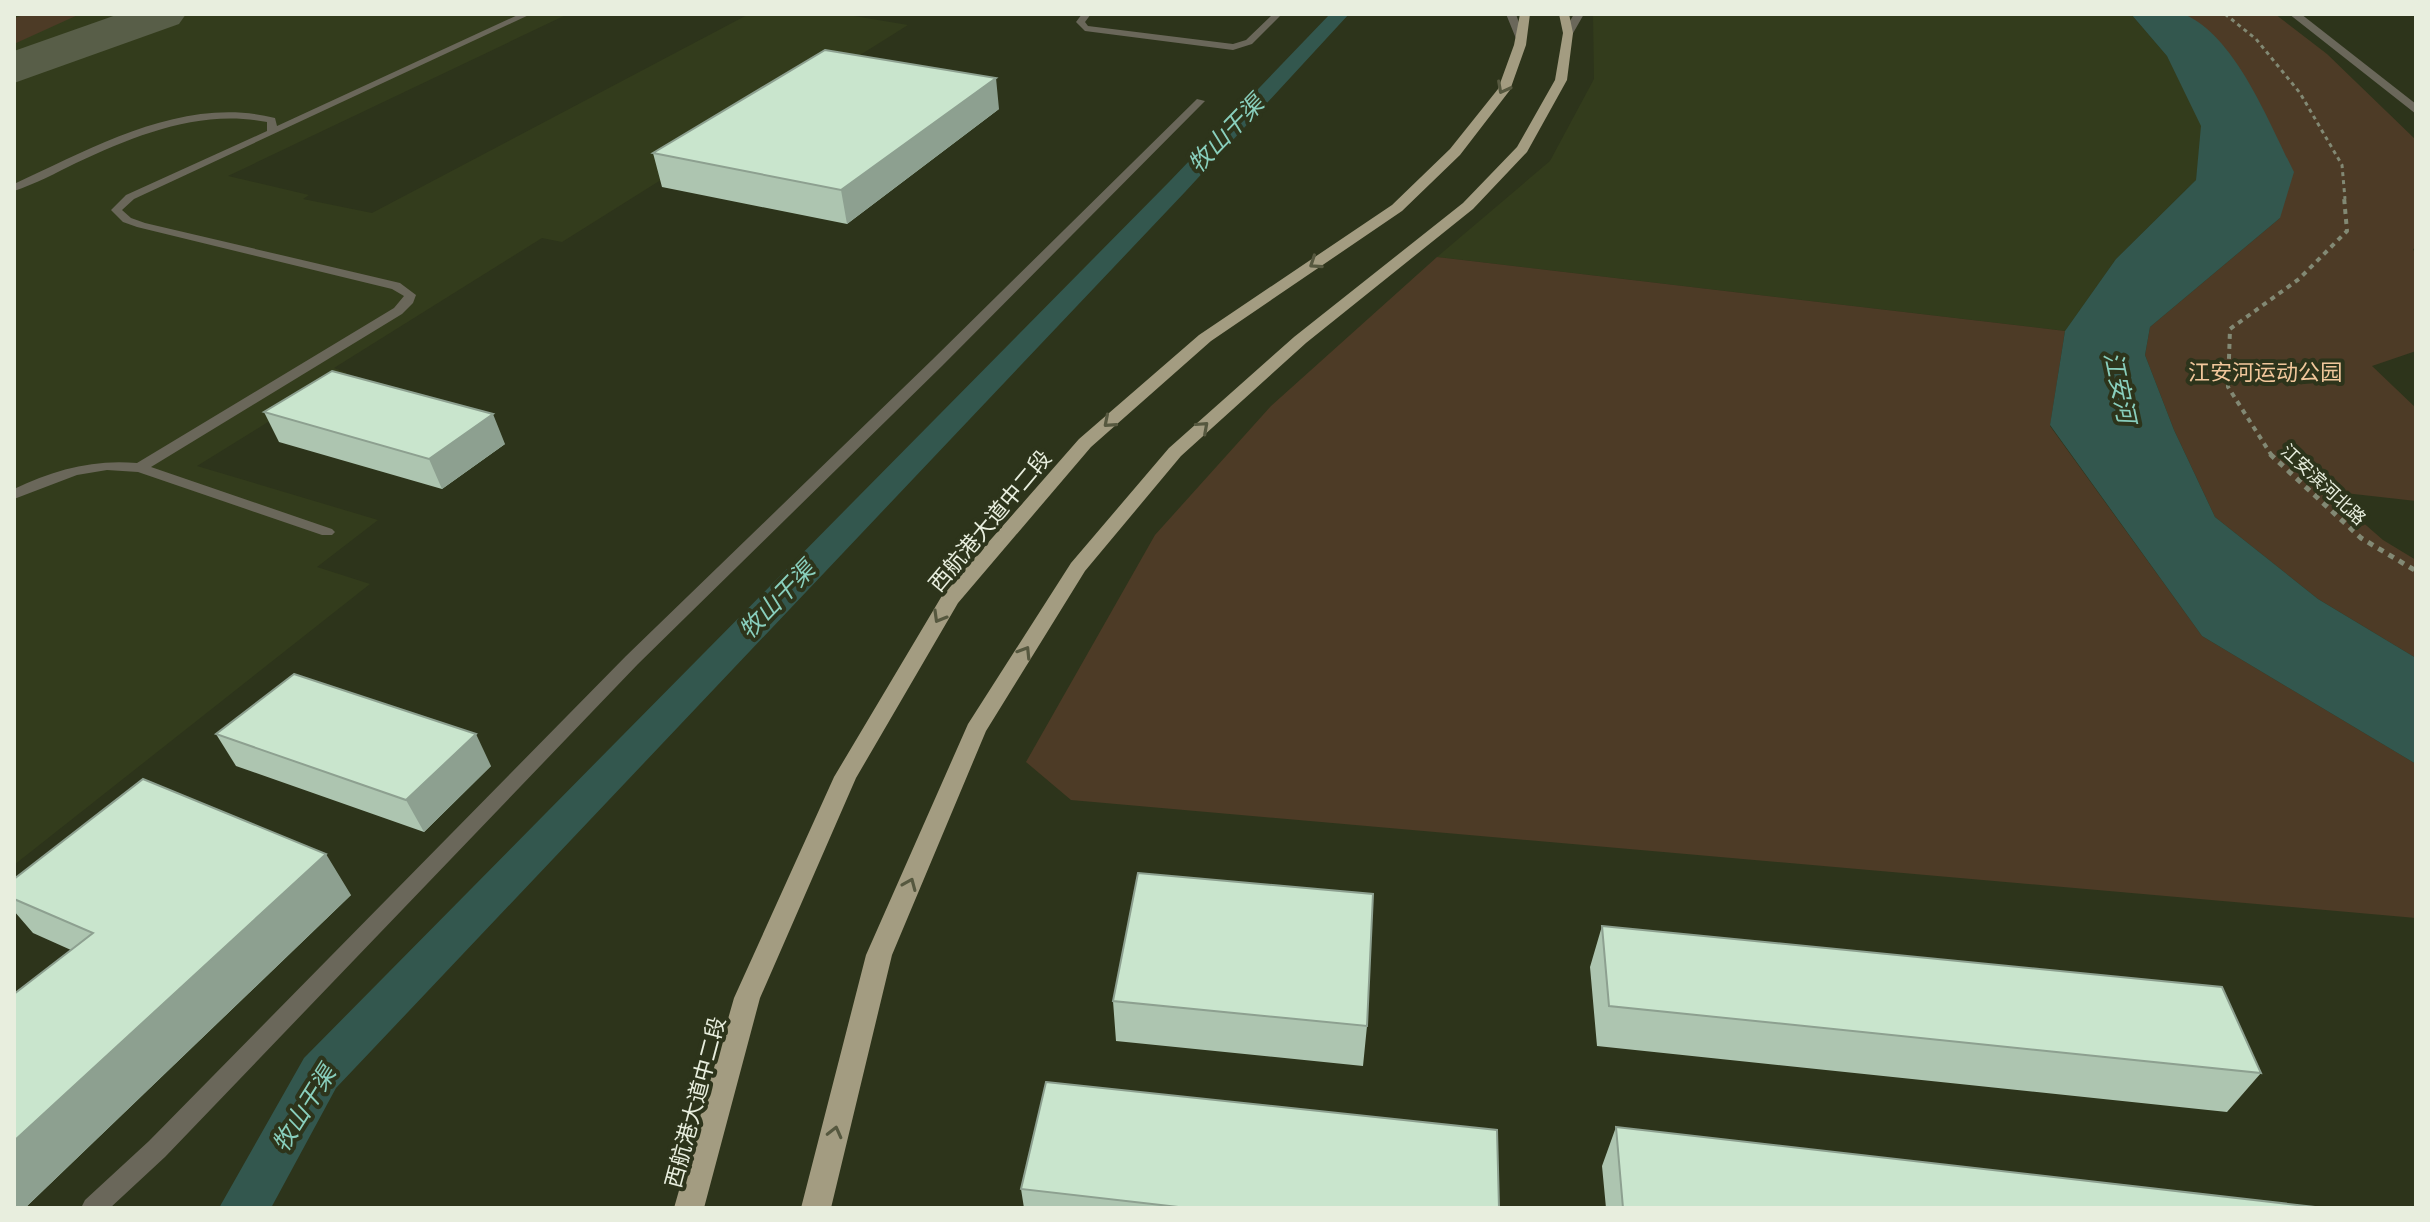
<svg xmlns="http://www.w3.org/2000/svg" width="2430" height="1222" viewBox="0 0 2430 1222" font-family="'Open Sans','Noto Sans SC',sans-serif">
  <rect width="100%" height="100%" fill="#2d341b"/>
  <path fill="#333c1c" d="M14,14H568L228,176L309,195L303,199L372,213L749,14H842L908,25L562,242L542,238L334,368L347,373L197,466L378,520L317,567L370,584L14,865Z
    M1593,14H2131L2167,56L2202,126L2196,180L2116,259L2065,331L1437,257L1550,161L1594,79Z"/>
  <path fill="#4d3b26" d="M27,14H80L14,44V18Z
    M2184,14H2275L2327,54L2416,140V248L2413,249L2416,256V351L2372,366L2416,408V501L2327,491L2383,540L2416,560V658L2318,599L2215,517L2174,430L2145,355L2150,327L2280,218L2212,34Z
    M1437,257L2065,331L2050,426L2202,636L2416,764V918L1071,800L1026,762L1155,535L1271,406Z"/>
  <path fill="#33574e" d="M2131,14C2146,14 2172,9 2186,15C2237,39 2269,123 2294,172L2280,218L2150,327L2145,355L2174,430L2215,517L2318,599L2416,658V764L2202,636L2050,425L2065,331L2116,259L2196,180L2201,126L2167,56Z"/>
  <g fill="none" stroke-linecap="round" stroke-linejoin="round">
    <path fill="#33574e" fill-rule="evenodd" d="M1330,14H1349L1185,192L336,1088L271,1208H219L304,1058L1169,182Z"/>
    <path fill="#585e48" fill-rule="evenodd" d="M119,14H186L179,24L14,83V51Z"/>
    <path stroke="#828974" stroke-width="3" stroke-dasharray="4 4" stroke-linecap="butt" d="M2225,14L2256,39L2300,93L2342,165L2345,199"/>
    <path stroke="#828974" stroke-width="4" stroke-dasharray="5 5" stroke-linecap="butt" d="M2272,456L2228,387L2230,329L2299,279L2347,231L2344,197"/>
    <path stroke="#828974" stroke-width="5" stroke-dasharray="6 6" stroke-linecap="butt" d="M2270,454L2361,538L2416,571"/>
    <path fill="#6a675a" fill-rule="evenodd" d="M520,14H531L134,199L122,210L131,218L145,223L400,283L416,295L413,303L402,314L151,467L332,529L335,532L332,535H322L138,472L107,470L77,475L14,499V489C53,470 93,459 137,463L394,308L404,296L392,289L137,227L123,222L111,210L126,195L267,131V122C199,109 137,135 76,163C56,173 35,184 14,191V184C95,147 184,95 275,118L277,126Z
      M1082,14H1091L1085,22L1088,26L1233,44L1246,40L1273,14H1282L1252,44L1233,50L1085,31L1076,22Z
      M1197,99L1205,101L942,366L638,664L165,1157L110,1208H81L85,1200L149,1141L626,656L932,360Z"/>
    <path fill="#6a675a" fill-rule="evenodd" d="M1506,14H1516L1525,41H1517Z
      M1574,14H1584L1572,35H1564L1563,33Z
      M2289,14H2301L2416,104V114Z"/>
    <path fill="#a39c81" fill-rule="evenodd" d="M1520,14H1530L1526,45L1510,90L1460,155L1402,211L1211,341L1091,447L958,603L856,778L760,998L704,1208H674L734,998L834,777L943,594L1079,439L1199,335L1392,205L1450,149L1498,89L1514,45Z
      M1559,14H1569L1573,33L1567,80L1527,152L1473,209L1306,343L1181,456L1085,571L986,731L892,955L831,1208H801L866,955L968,724L1071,563L1169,448L1294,337L1463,203L1517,147L1555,80L1563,33Z"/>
  </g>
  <path fill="#adc5b0" d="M999,109L847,224L662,187L653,153Z
    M264,412L505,444L442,489L279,442Z
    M216,734L491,766L424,832L236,766Z
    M14,879L351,895L25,1208H14L71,950L33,933L14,911Z
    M1602,926L2261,1073L2227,1112L1597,1046L1590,967Z
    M1113,1001L1367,1026L1363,1066L1116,1041Z
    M1616,1127L2324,1208H1606L1602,1166Z
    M1021,1189L1499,1208H1024Z"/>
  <path fill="#8da090" d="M996,78L999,109L847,224L841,190Z
    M493,414L505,444L442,489L429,459Z
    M476,734L491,766L424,832L406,800Z
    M326,854L351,895L25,1208H14V1141Z"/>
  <path fill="#c9e5cd" stroke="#8da090" stroke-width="2" d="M825,50L996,78L841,190L653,153Z
    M332,371L493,414L429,459L264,412Z
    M294,674L476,734L406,800L216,734Z
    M143,779L326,854L14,1141V994L93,933L14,899V879Z
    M1138,873L1373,894L1367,1026L1113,1001Z
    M1602,926L2222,987L2261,1073L1609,1006Z
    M1046,1082L1497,1130L1499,1208H1187L1021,1189Z
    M1616,1127L2324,1208H1623Z"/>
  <defs><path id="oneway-chevron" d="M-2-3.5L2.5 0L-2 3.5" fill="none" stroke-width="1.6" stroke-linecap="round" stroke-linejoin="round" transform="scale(2)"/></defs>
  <g stroke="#56583f">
    <use href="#oneway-chevron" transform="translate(1503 88) rotate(118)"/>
    <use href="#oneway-chevron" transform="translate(1315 263) rotate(146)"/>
    <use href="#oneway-chevron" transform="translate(1109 422) rotate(139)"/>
    <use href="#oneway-chevron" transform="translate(1203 427) rotate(-42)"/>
    <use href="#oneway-chevron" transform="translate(939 617) rotate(120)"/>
    <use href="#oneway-chevron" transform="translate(1025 652) rotate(-58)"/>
    <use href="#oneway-chevron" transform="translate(910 884) rotate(-67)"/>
    <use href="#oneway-chevron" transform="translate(835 1132) rotate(-76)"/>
  </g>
  <g text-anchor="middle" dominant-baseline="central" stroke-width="8" stroke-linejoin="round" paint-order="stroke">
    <g font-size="18" fill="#e8eede" stroke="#2d341b">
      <text transform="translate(2324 484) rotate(43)">江安滨河北路</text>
    </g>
    <g font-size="22" fill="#f1c79b" stroke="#2d341b">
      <text x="2265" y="371">江安河运动公园</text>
    </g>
    <g font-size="22" fill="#e8eede" stroke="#2d341b">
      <text transform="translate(989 520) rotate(-50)">西航港大道中二段</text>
      <text transform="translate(694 1102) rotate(-75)">西航港大道中二段</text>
    </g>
    <g font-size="24" font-style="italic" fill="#89cfbd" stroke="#2d341b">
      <text transform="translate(1225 133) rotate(-46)">牧山干渠</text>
      <text transform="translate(2121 387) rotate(78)">江安河</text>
      <text transform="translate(776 599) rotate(-46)">牧山干渠</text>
      <text transform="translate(303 1108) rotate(-58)">牧山干渠</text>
    </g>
  </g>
  <rect width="2430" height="1222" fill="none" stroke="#e8eede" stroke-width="32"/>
</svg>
